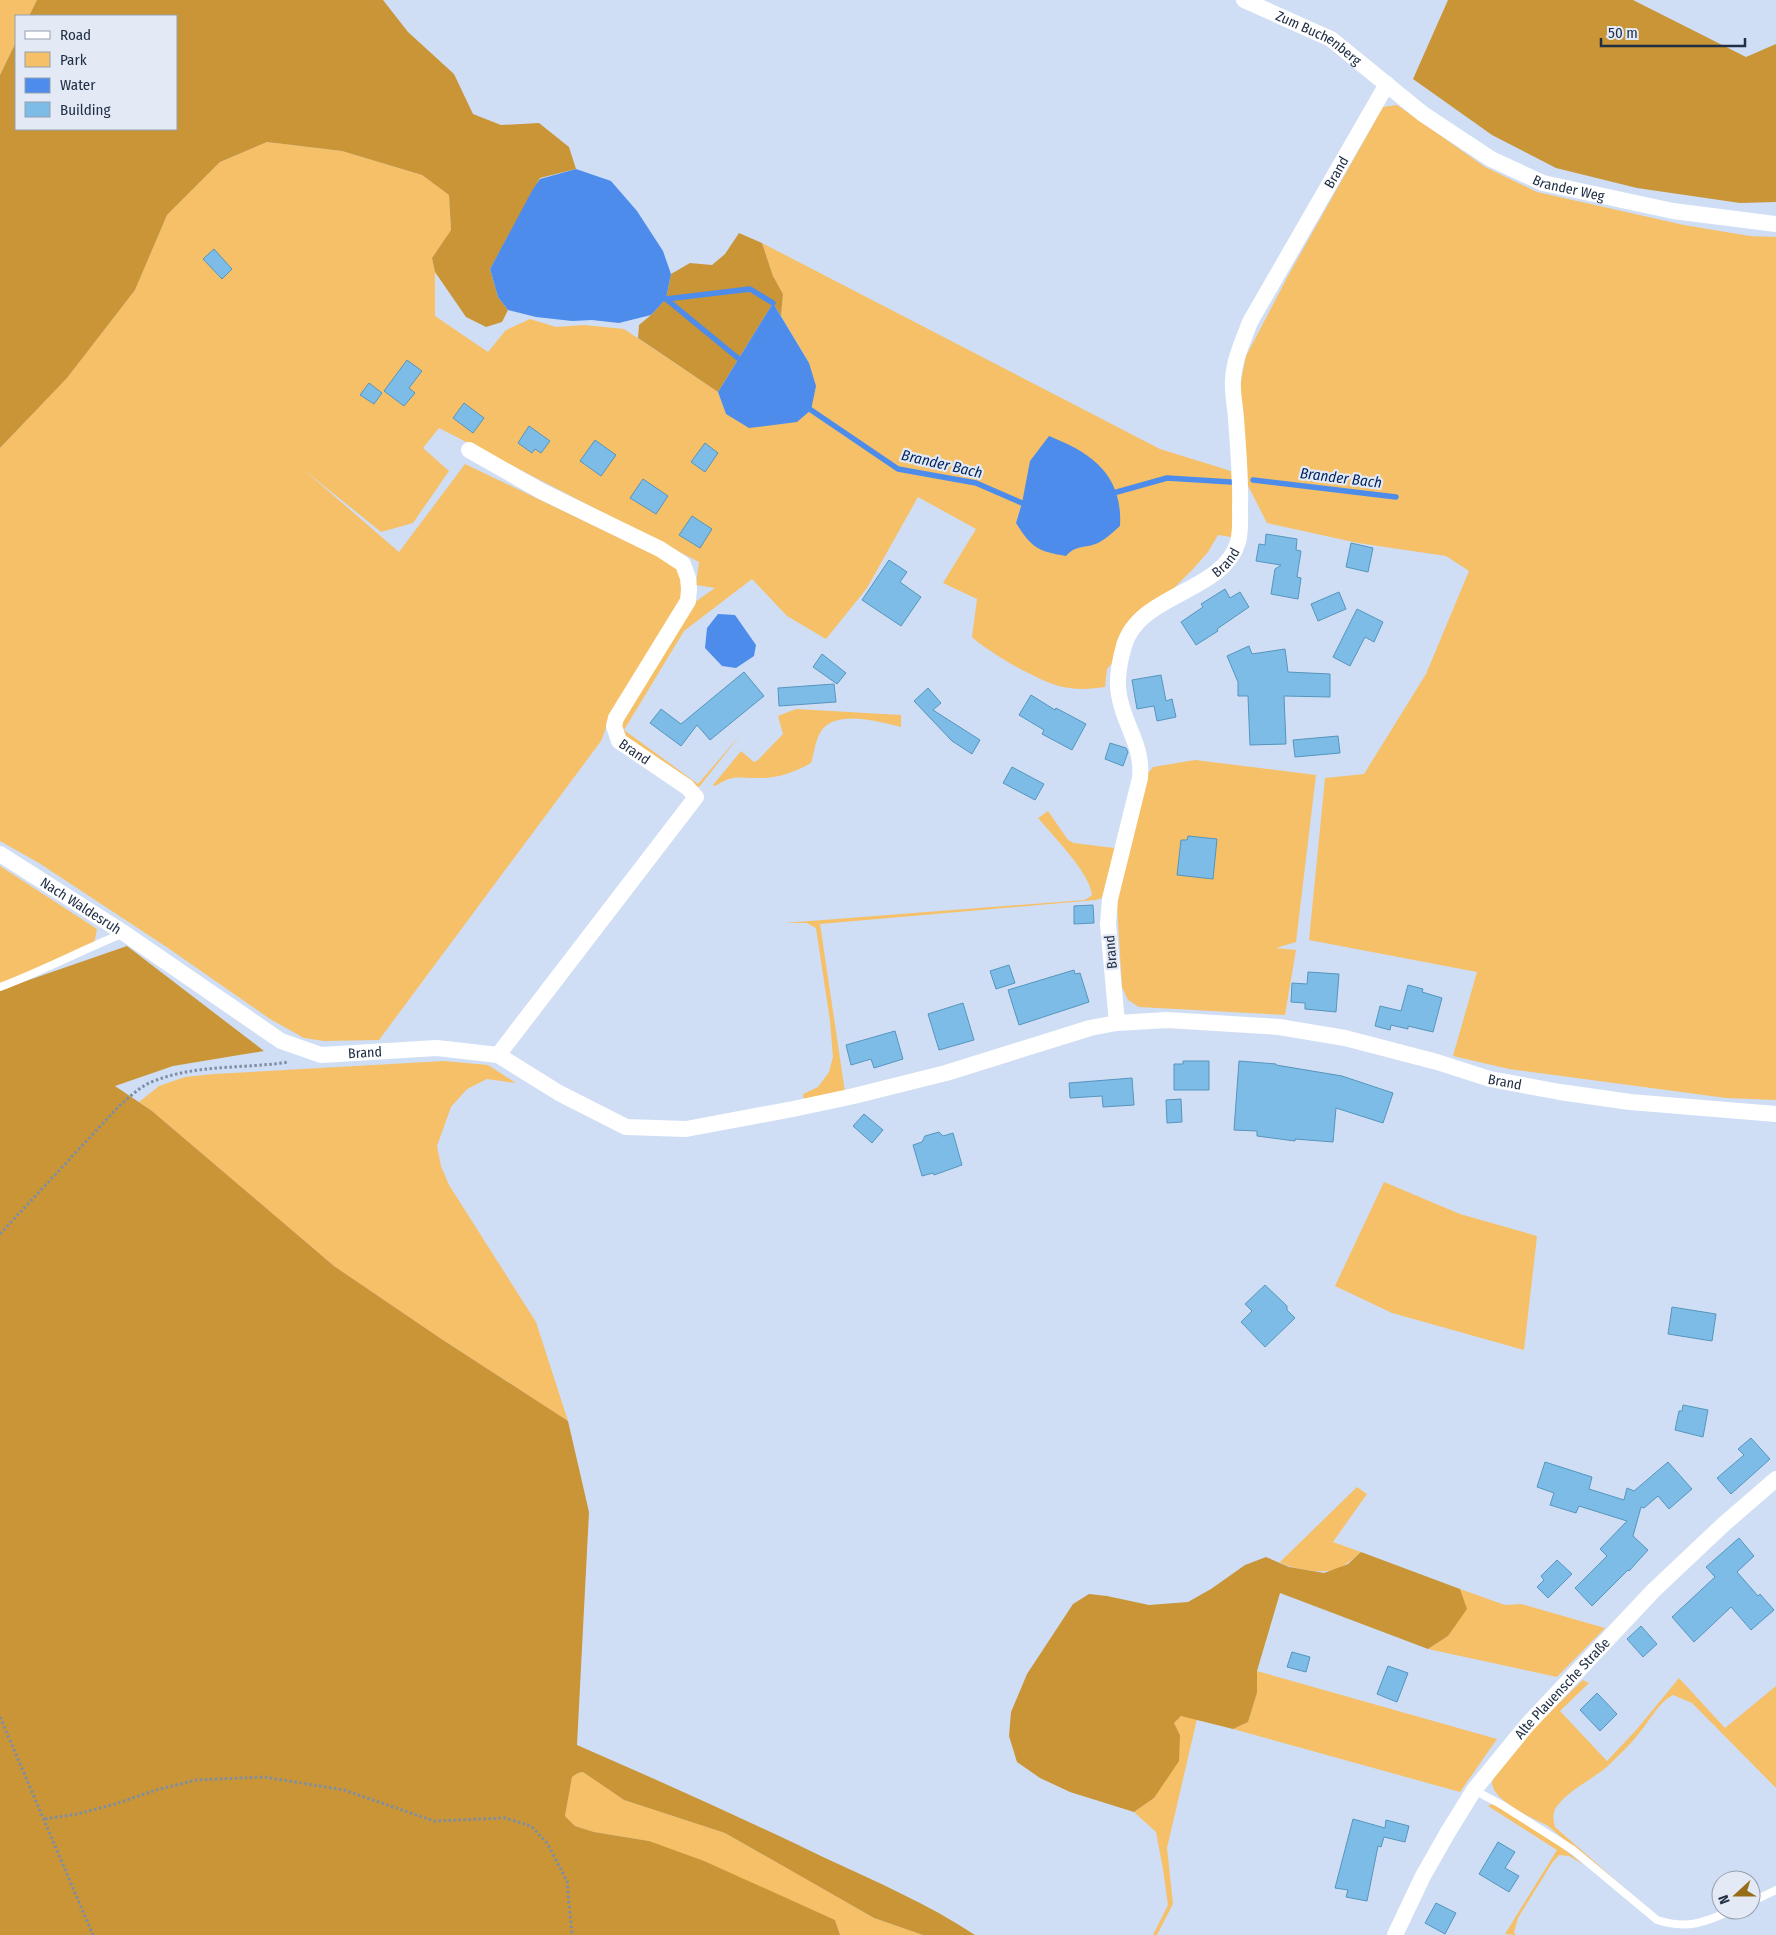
<svg xmlns="http://www.w3.org/2000/svg" width="1776" height="1935" viewBox="0 0 1776 1935" font-family="'Fira Sans Condensed',sans-serif">
  <rect width="100%" height="100%" fill="#cfdef5"/>
  <path fill="#f5c068" fill-rule="evenodd" d="M0,0H37L29,16H16V42L0,75Z
    M1397,105L1485,167L1537,192L1684,225L1750,236L1776,237V1100L1726,1098L1509,1069L1453,1056L1477,972L1309,940L1325,778L1364,774L1426,674L1469,571L1446,556L1358,543L1267,523L1242,474L1239,391L1246,356L1288,276L1383,107Z
    M267,142L342,151L422,175L449,195L451,230L432,258L435,272V316L488,352L506,330L530,319L556,327L584,325L624,329L718,392L726,414L809,363L781,316L783,294L773,276L762,243L1160,449L1231,471L1235,519L1231,537L1218,535L1208,552L1193,569L1173,589L1126,624L1117,641L1113,662L1107,669L1105,687C1091,689 1078,690 1063,687C1041,683 988,652 972,637L977,599L943,583L976,529L918,497L867,588L826,639L787,616L752,579L684,631L624,730L698,784L741,734L699,787L695,786L628,740L620,724L695,602L715,588L696,585L699,562L439,428L423,448L449,471L413,523L381,532L303,469L399,552L465,464L678,566L686,589L612,712L601,741L379,1040L324,1041L304,1038L270,1019L168,948L39,863L0,841V448L67,378L135,290L167,215L220,162ZM1022,503L1097,543L1073,548L1016,523Z
    M796,709L901,715V727C880,722 834,708 820,733C815,742 814,754 811,763C795,772 779,778 761,778C740,779 735,773 715,786L713,785L741,751L754,762L758,760L783,734L778,716Z
    M1195,760L1316,775L1296,942L1276,948L1296,950L1285,1015L1139,1007L1128,1000L1122,987L1116,889L1148,773L1153,767Z
    M1048,811L1068,840L1074,843L1114,848L1116,844L1102,898L1096,900L820,924L845,1092L804,1101L803,1094L818,1087L829,1072L833,1057L830,1021L816,928L807,923H784L1085,900L1092,895C1090,873 1053,836 1038,818Z
    M0,866L97,929L94,944L0,984Z
    M444,1061L488,1065L516,1083L487,1079L467,1089L451,1107L437,1146L441,1166L449,1185L536,1322L568,1421L440,1338L334,1266L152,1111L139,1102L159,1086L185,1077L214,1074Z
    M1384,1182L1460,1214L1537,1236L1524,1350L1392,1313L1335,1286Z
    M1357,1487L1367,1494L1333,1542L1361,1552C1342,1569 1332,1574 1306,1570C1296,1568 1288,1567 1280,1562Z
    M1460,1589L1505,1605L1521,1604L1605,1628L1557,1677L1428,1649L1448,1636L1466,1609Z
    M1257,1671L1497,1739L1460,1792L1233,1729L1248,1722L1257,1693Z
    M1679,1678L1725,1728L1776,1686V1788L1692,1703L1673,1695C1657,1704 1652,1718 1640,1732C1632,1743 1621,1753 1611,1763C1595,1779 1573,1786 1557,1806C1552,1813 1553,1819 1555,1827L1654,1914L1548,1826C1534,1819 1493,1801 1492,1783C1492,1767 1568,1694 1583,1680L1589,1683L1560,1711L1607,1761L1637,1729Z
    M1181,1716L1197,1719L1167,1848L1173,1904L1157,1935H1153L1168,1905L1163,1869L1156,1832L1134,1812L1154,1798L1180,1735L1174,1723Z
    M583,1772L624,1800L725,1833L874,1918L923,1935H840L835,1920L649,1841L594,1832L575,1826L565,1816L572,1777L578,1773Z
    M1492,1804L1496,1805L1560,1846L1584,1865L1569,1856L1559,1855L1552,1863L1518,1918L1514,1932L1516,1935L1505,1934L1557,1850L1488,1806Z"/>
  <path fill="#c99536" d="M37,0H383L408,32L454,74L473,114L501,125L539,123L569,147L576,169L540,178L490,269L498,297L508,310L502,322L486,327L466,317L435,272L432,258L451,230L449,195L422,175L342,151L267,142L220,162L167,215L135,290L67,378L0,448V75L16,42V129H176V16H29Z
    M1448,0H1633L1746,57L1776,44V202L1740,203L1637,188L1556,168L1492,135L1413,79Z
    M739,233L762,243L773,276L783,294L781,316L773,303L718,392L638,338L639,325L651,315L666,299L671,274L690,263L712,265L725,254Z
    M127,946L264,1051L173,1066L115,1086L152,1111L334,1266L440,1338L568,1421L589,1512L577,1745C660,1781 742,1818 823,1857C875,1881 928,1904 975,1935H923L874,1918L725,1833L624,1800L583,1772L578,1773L572,1777L565,1816L575,1826L594,1832L649,1841L704,1861L835,1920L840,1935H0V990Z
    M1361,1552L1460,1589L1467,1609L1448,1636L1428,1649L1280,1593L1257,1671V1693L1248,1722L1233,1729L1181,1716L1174,1723L1180,1735L1179,1761L1154,1798L1134,1812L1070,1792L1040,1778L1017,1762L1009,1736L1011,1712L1027,1674L1073,1604L1089,1594L1107,1596L1149,1605L1188,1602L1211,1589L1245,1565L1266,1557L1289,1567L1324,1573L1348,1564Z"/>
  <path fill="#4d8cea" d="M576,169L611,181L637,211L663,251L671,274L666,299L651,315L619,323L592,320L572,321L536,317L508,310L498,297L490,269L533,189L540,179Z
    M773,303L809,363L816,386L811,410L797,422L749,428L726,414L718,392Z
    M1049,436C1092,453 1123,475 1120,526C1113,532 1106,539 1098,543C1084,549 1077,544 1066,556C1037,551 1032,548 1016,523L1022,503L1030,461Z
    M718,614L735,615L756,645L754,656L736,668L722,666L705,648L707,628Z"/>
  <g fill="none" stroke-linecap="round" stroke-linejoin="round">
    <path stroke="#4d8cea" stroke-width="5.5" d="M666,299L750,289L773,303
      M666,299L739,359
      M811,410L898,469L976,483L1022,503
      M1253,480L1396,497
      M1117,492L1167,478L1231,482"/>
  </g>
  <path fill="#7cbce6" stroke="#5695bd" d="M214,249L232,269L222,279L203,259Z
    M407,360L422,371L409,388L415,393L404,406L384,391Z
    M369,383L382,393L374,404L360,395Z
    M464,403L484,418L473,433L453,418Z
    M529,426L550,441L541,453L535,449L532,453L518,443Z
    M595,440L616,455L601,476L580,461Z
    M705,443L718,453L705,472L691,462Z
    M643,479L668,496L656,514L630,498Z
    M692,516L712,529L700,548L679,535Z
    M1266,534L1297,539L1296,550L1301,551L1297,577L1301,578L1298,599L1271,594L1275,569L1281,565L1256,561L1259,544L1265,545Z
    M1351,543L1373,548L1368,572L1346,567Z
    M889,560L907,572L900,582L921,597L901,626L862,600Z
    M1225,589L1230,598L1240,592L1249,607L1217,629L1218,631L1196,645L1181,622L1203,607L1201,604Z
    M1339,592L1346,609L1318,621L1311,604Z
    M1357,609L1383,622L1374,642L1365,637L1350,666L1333,657Z
    M1249,646L1252,654L1285,649L1288,672L1330,674V697L1284,696L1286,744L1250,745L1248,696H1238V682L1227,656Z
    M822,654L846,673L837,684L813,667Z
    M744,672L764,696L710,740L697,725L681,746L650,723L661,709L681,724Z
    M1161,675L1166,701L1172,699L1176,717L1157,721L1154,706L1137,709L1132,680Z
    M834,684L836,702L779,706L778,688Z
    M928,688L941,703L933,710L980,740L972,754L952,741L914,701Z
    M1031,695L1055,710L1056,708L1086,724L1072,750L1042,734L1044,730L1019,715Z
    M1338,736L1340,753L1295,757L1293,740Z
    M1110,743L1126,748L1128,752L1123,766L1105,759Z
    M1012,767L1044,784L1035,800L1003,783Z
    M1188,836L1217,839L1213,879L1177,875L1181,840H1187Z
    M1093,905L1094,923L1074,924V906Z
    M1009,965L1015,983L996,989L990,971Z
    M1074,970L1075,974L1080,973L1089,1002L1019,1025L1008,990Z
    M1308,972L1339,974L1336,1012L1305,1009V1003L1291,1002L1292,983L1307,984Z
    M1408,985L1423,989L1422,992L1442,998L1433,1032L1408,1026V1029L1391,1025L1390,1030L1375,1026L1380,1006L1401,1011Z
    M963,1003L974,1040L939,1050L928,1014Z
    M895,1031L903,1059L874,1068L871,1059L851,1065L846,1045Z
    M1183,1061H1209V1090H1174V1064H1183Z
    M1239,1061L1276,1064V1065L1342,1076L1393,1093L1383,1123L1336,1108L1333,1142L1295,1139V1141L1257,1136V1131L1234,1130Z
    M1132,1078L1134,1105L1103,1107L1102,1096L1070,1098L1069,1083Z
    M1181,1099L1182,1122L1167,1123L1166,1100Z
    M864,1114L883,1130L872,1143L853,1126Z
    M939,1132L943,1136L953,1133L962,1165L934,1175L933,1173L922,1176L913,1145L922,1142L925,1136Z
    M1265,1285L1287,1306V1310L1295,1318L1265,1347L1241,1322L1252,1311L1245,1304Z
    M1672,1307L1716,1314L1712,1341L1668,1334Z
    M1683,1405L1708,1410L1703,1437L1675,1430L1679,1411H1682Z
    M1751,1438L1770,1459L1731,1494L1717,1478L1744,1455L1738,1449Z
    M1545,1462L1592,1477L1589,1489L1624,1500L1627,1488L1634,1491L1668,1462L1692,1489L1669,1509L1658,1496L1644,1508L1641,1507L1633,1536L1648,1550L1629,1571L1628,1570L1592,1606L1575,1588L1607,1556L1600,1549L1627,1521L1579,1506L1576,1513L1550,1505L1554,1493L1537,1487Z
    M1739,1538L1754,1556L1737,1572L1758,1596L1760,1594L1774,1610L1751,1630L1731,1607L1694,1642L1672,1617L1715,1577L1706,1567Z
    M1557,1560L1572,1574L1548,1598L1537,1587L1544,1580L1541,1576Z
    M1641,1626L1657,1644L1643,1657L1627,1639Z
    M1292,1652L1310,1657L1306,1672L1287,1667Z
    M1388,1666L1408,1673L1397,1702L1377,1694Z
    M1597,1693L1617,1714L1600,1731L1580,1710Z
    M1353,1819L1385,1828L1386,1820L1409,1826L1405,1842L1384,1837L1381,1847L1378,1846L1367,1901L1346,1897L1348,1890L1335,1888Z
    M1498,1842L1515,1852L1505,1868L1519,1876L1509,1892L1479,1874Z
    M1436,1903L1456,1913L1445,1934L1425,1923Z"/>
  <g fill="none" stroke-linecap="round" stroke-linejoin="round">
    <path stroke="#7f8ea4" stroke-width="3" stroke-dasharray="2.5 2.5" stroke-linecap="butt" d="M0,1234L119,1106C130,1097 140,1086 154,1081C197,1064 244,1069 289,1062
      M0,1717L93,1935
      M45,1819L77,1814L115,1804L156,1790L196,1780L264,1777L344,1790L434,1821L505,1818L531,1826L547,1843L567,1881L572,1935"/>
    <path stroke="#fff" stroke-width="8" d="M0,987C42,971 82,950 124,933
      M1474,1790L1502,1805L1573,1850L1657,1920C1688,1930 1705,1922 1733,1910
      M1751,1902L1776,1890"/>
    <g stroke="#fff" stroke-width="16">
      <path id="s1" d="M1244,0L1331,39L1423,114L1491,159L1543,183L1673,211L1776,224"/>
      <path id="s2" d="M469,450L541,491L660,549L683,564L688,578L689,589L688,601L616,718L614,726L619,741L687,787L696,797L498,1055"/>
      <path id="s3" d="M0,854L124,933L281,1041L321,1055L437,1048L498,1055L559,1093L626,1127L686,1129L793,1109L854,1096L946,1073L1090,1028L1117,1023L1167,1020L1279,1027L1345,1038L1437,1062L1490,1079L1560,1092L1630,1102L1776,1114"/>
      <path id="s4" d="M1117,1023L1108,924L1110,899L1140,778C1143,744 1124,726 1119,695C1116,680 1120,660 1124,646C1139,593 1223,593 1238,542C1241,531 1240,519 1240,508C1241,478 1238,448 1236,418C1235,405 1232,392 1233,380C1234,359 1243,341 1250,322L1387,84"/>
      <path id="s5" d="M1395,1935L1423,1876L1448,1832L1474,1790L1527,1725L1653,1591L1724,1524L1776,1479"/>
    </g>
  </g>
  <g text-anchor="middle" dominant-baseline="central" stroke-width="4.5" stroke-linejoin="round" paint-order="stroke">
    <g font-size="14" fill="#212f45" stroke="#e3eaf6">
      <text stroke="none"><textPath href="#s1" startOffset="84">Zum Buchenberg</textPath></text>
      <text stroke="none"><textPath href="#s4" startOffset="940">Brand</textPath></text>
      <text stroke="none"><textPath href="#s1" startOffset="379">Brander Weg</textPath></text>
      <text stroke="none"><textPath href="#s4" startOffset="520">Brand</textPath></text>
      <text stroke="none"><textPath href="#s2" startOffset="461">Brand</textPath></text>
      <text stroke="none"><textPath href="#s3" startOffset="96">Nach Waldesruh</textPath></text>
      <text transform="translate(1111 952) rotate(-95)">Brand</text>
      <text stroke="none"><textPath href="#s3" startOffset="424">Brand</textPath></text>
      <text stroke="none"><textPath href="#s3" startOffset="1604">Brand</textPath></text>
      <text stroke="none"><textPath href="#s5" startOffset="300">Alte Plauensche Straße</textPath></text>
    </g>
    <g font-size="15" font-style="italic" fill="#00245e" stroke="#e3eaf6">
      <text transform="translate(942 464) rotate(13)">Brander Bach</text>
      <text transform="translate(1341 478) rotate(7)">Brander Bach</text>
    </g>
  </g>
  <rect x="15" y="15" width="162" height="115" fill="#e3eaf6" stroke="#959faf"/>
  <rect x="25" y="31" width="25" height="8" fill="#ffffff" stroke="#959faf"/>
  <text x="60" y="40" font-size="15" fill="#212f45">Road</text>
  <rect x="25" y="52" width="25" height="15" fill="#f5c068" stroke="#959faf"/>
  <text x="60" y="65" font-size="15" fill="#212f45">Park</text>
  <rect x="25" y="78" width="25" height="15" fill="#4d8cea" stroke="#959faf"/>
  <text x="60" y="90" font-size="15" fill="#212f45">Water</text>
  <rect x="25" y="102" width="25" height="15" fill="#7cbce6" stroke="#959faf"/>
  <text x="60" y="115" font-size="15" fill="#212f45">Building</text>
  <g transform="translate(1736 1895) rotate(249)"><circle r="24" fill="#e3eaf6" stroke="#959faf"/>
  <path d="M0-4L9 19L0 12L-9 19Z" fill="#976c18"/>
  <text y="-8" font-size="14" font-weight="bold" text-anchor="middle" fill="#212f45">N</text>
  </g>
  <path d="M1601 38v8h144v-8" fill="none" stroke="#212f45" stroke-width="2.5"/>
  <text x="1608" y="38" font-size="15" fill="#212f45" stroke="#e3eaf6" stroke-width="4" paint-order="stroke">50 m</text>
</svg>
